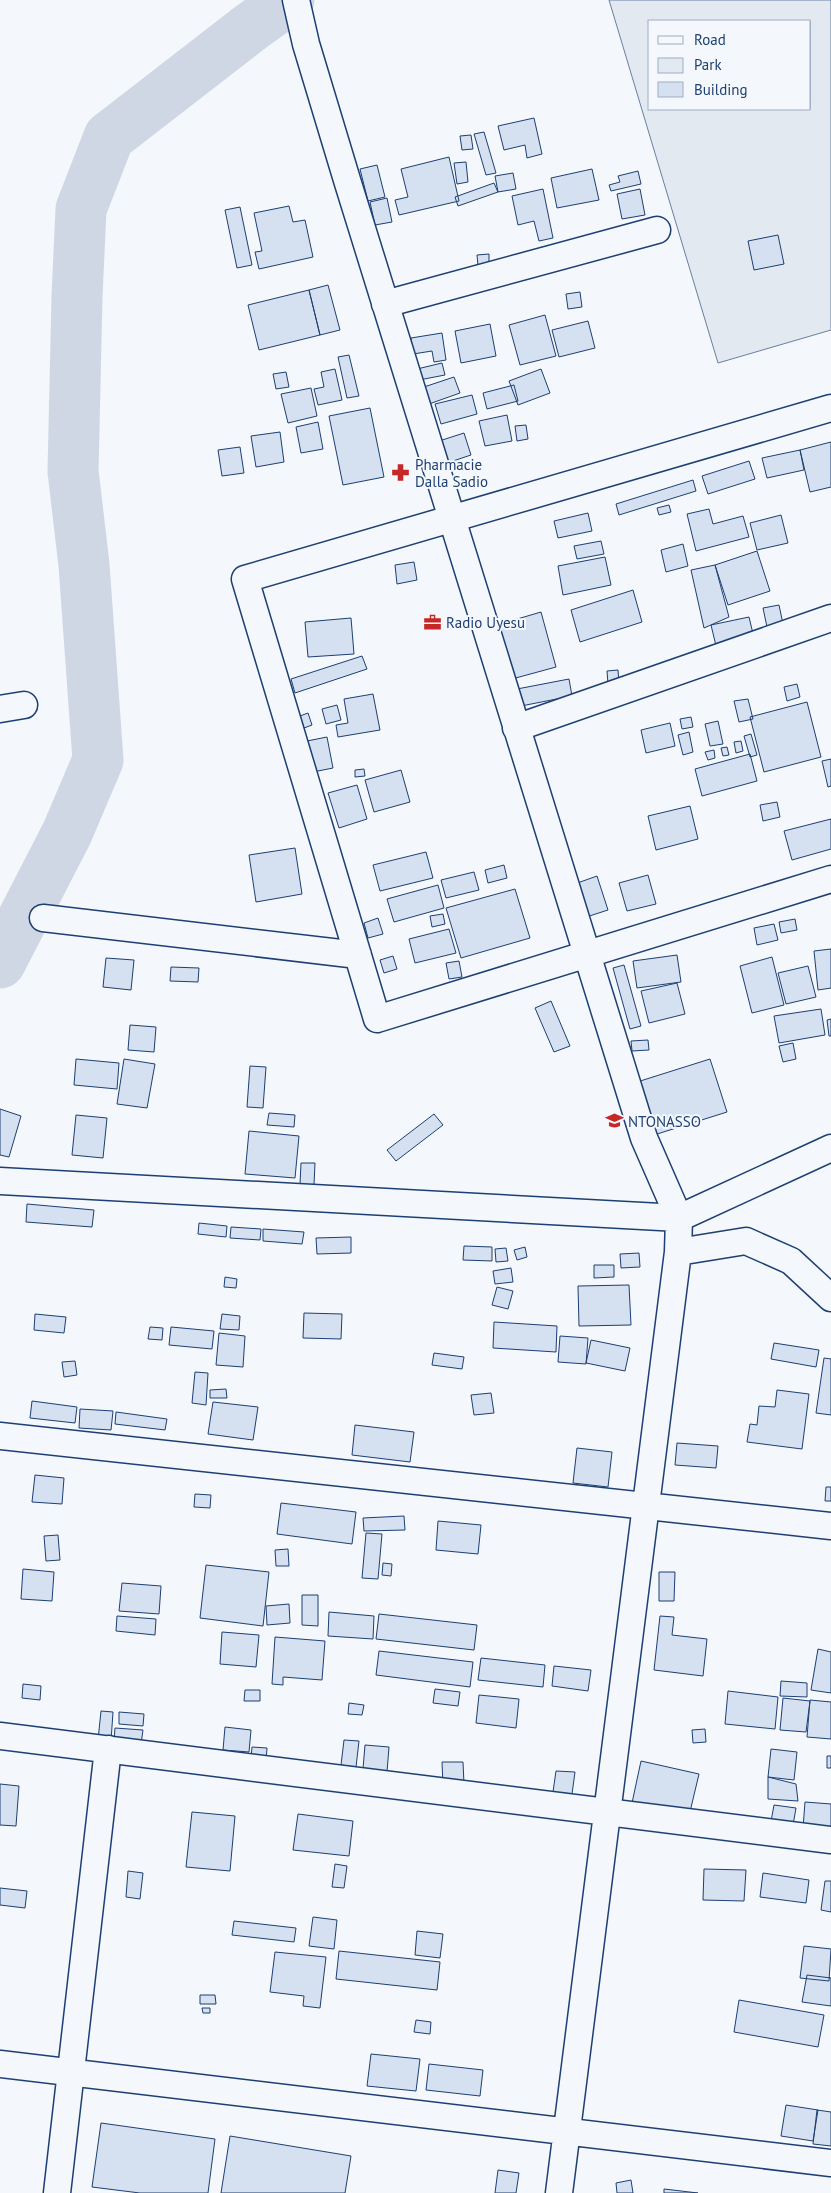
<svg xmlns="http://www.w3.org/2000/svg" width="831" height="2193" viewBox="0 0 831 2193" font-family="'PT Sans',sans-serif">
  <rect width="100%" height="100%" fill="#f4f7fb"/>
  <path fill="#e3e9f0" stroke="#687fa3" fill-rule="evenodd" d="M609,0H831V330L718,363ZM650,21H810V109H650Z"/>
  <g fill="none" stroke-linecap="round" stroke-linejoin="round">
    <path stroke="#cfd7e4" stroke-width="51" d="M0,963L67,833L98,760L84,565L73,471L77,297L81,209L109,137L251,27L289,0"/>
  </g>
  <path fill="#d5e0f0" stroke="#1d3f73" d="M534,118L542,154L527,158L525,145L504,150L498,126Z
    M484,132L496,173L486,175L474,134Z
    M471,135L473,149L462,150L460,136Z
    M449,157L459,201L399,215L395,200L408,197L401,169Z
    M466,162L468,182L457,184L454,163Z
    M377,165L385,197L368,201L360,169Z
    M592,169L599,200L557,208L551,178Z
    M638,171L641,184L611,191L609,185L620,182L618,176Z
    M513,173L516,189L498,192L495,176Z
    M494,183L498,192L458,206L455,197Z
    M543,189L553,238L539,241L534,221L518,225L512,196Z
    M640,189L645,215L622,219L617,194Z
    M387,198L392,222L375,225L370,202Z
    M289,206L293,222L305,220L313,257L259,269L255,252L262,251L254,213Z
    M240,207L252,265L237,268L225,210Z
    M778,235L784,264L754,270L748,241Z
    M489,254V265L478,266L477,255Z
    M328,285L340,330L320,335L309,290Z
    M309,290L320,335L259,350L248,305Z
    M580,292L582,307L568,309L566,294Z
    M545,315L556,356L520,365L509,325Z
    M588,321L595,348L559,357L552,330Z
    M490,324L496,356L461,363L455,331Z
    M442,333L446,360L434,362L432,351L413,354L411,338Z
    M349,355L359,396L347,398L338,357Z
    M442,363L445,375L419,380L417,369Z
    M335,369L342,400L318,405L314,389L324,387L321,372Z
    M541,369L550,393L518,405L509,381Z
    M286,372L289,387L276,389L273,374Z
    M454,377L460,393L429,404L424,387Z
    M514,385L518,401L487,409L483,393Z
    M311,388L317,416L288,423L281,394Z
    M472,395L477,414L441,424L435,404Z
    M370,408L384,477L343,485L329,416Z
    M507,415L512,441L485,446L479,421Z
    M318,422L323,449L301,453L296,427Z
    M526,425L528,439L517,441L515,426Z
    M280,432L284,462L256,467L251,436Z
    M464,433L471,455L441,465L433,443Z
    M831,442V487L810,492L800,450Z
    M240,447L244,473L222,476L218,450Z
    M800,450L804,470L767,478L762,458Z
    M749,461L755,479L708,494L702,476Z
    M693,480L696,491L619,515L616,504Z
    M669,505L671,512L659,515L657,508Z
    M709,509L713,524L743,516L749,537L696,551L687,514Z
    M588,513L592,531L558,538L554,521Z
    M781,515L788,543L757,550L750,523Z
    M601,541L604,554L577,559L574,546Z
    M683,544L688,566L666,572L661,550Z
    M757,551L770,591L728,605L715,565Z
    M605,557L611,585L563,595L558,566Z
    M414,562L417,580L397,584L395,565Z
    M715,565L729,617L704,628L691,570Z
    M633,590L642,622L580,642L571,610Z
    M779,605L783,624L767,627L763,608Z
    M541,612L556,667L512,679L497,625Z
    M749,617L755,642L717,650L711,625Z
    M351,618L354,654L308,657L305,622Z
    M362,656L367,669L295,693L291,679Z
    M618,670L619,683L608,684L607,671Z
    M569,679L572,696L521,706L517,689Z
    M797,684L800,697L787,701L784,687Z
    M373,694L380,730L338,737L336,725L348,723L344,699Z
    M748,699L753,719L739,722L734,701Z
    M807,702L821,757L764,772L750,717Z
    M337,705L341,720L326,724L322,709Z
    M308,713L312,725L304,728L300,716Z
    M691,717L693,727L682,729L680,719Z
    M718,721L723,744L710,746L705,724Z
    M670,723L675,746L646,753L641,730Z
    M689,732L693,752L683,755L678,735Z
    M751,734L757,755L750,757L744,736Z
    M327,737L333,768L313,772L307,741Z
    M741,741L743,751L736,753L734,742Z
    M727,747L729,755L723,756L721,748Z
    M714,750L715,758L708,760L705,752Z
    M750,754L757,781L702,796L695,769Z
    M831,759V786L828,787L822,761Z
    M364,769L365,776L355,777V770Z
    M401,770L410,802L374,812L365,780Z
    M357,785L367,819L339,828L328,793Z
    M777,802L780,817L763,821L760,805Z
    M690,806L698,839L656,850L648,816Z
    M831,819V849L792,860L784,831Z
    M295,848L302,894L256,902L249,855Z
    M426,852L433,878L380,891L373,865Z
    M504,865L507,878L488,883L485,870Z
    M474,872L479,890L446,898L441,880Z
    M648,875L656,904L627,911L619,883Z
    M597,876L608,910L580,919L569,886Z
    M438,885L444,908L394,922L387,899Z
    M515,889L530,938L461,958L446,908Z
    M443,914L445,924L432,927L430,916Z
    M378,918L383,934L368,938L364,923Z
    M795,919L797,930L781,933L779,922Z
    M774,924L778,940L757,945L754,928Z
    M449,929L456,953L415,963L409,939Z
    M831,949V988L818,990L814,951Z
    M677,955L681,982L637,988L633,961Z
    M393,956L397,969L384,973L380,960Z
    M772,957L784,1005L752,1013L740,966Z
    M106,958L134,960L131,990L103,987Z
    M459,961L462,977L449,979L446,963Z
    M624,965L641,1026L630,1029L613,968Z
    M808,966L816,997L786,1004L778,973Z
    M171,967L199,968L198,982L170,981Z
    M677,983L685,1014L649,1023L641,991Z
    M551,1001L570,1046L554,1052L535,1008Z
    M821,1009L825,1035L779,1043L774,1016Z
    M831,1019V1036H829L827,1020Z
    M130,1025L156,1027L154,1052L128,1050Z
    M648,1040L649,1050L632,1051L631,1041Z
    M793,1043L796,1059L783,1062L779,1046Z
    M76,1059L119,1063L117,1089L74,1085Z
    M124,1059L155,1064L147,1108L117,1104Z
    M710,1059L727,1112L654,1135L637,1082Z
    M250,1066L266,1067L263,1108L247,1107Z
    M0,1109L21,1116L9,1157L0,1155Z
    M269,1113L295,1115L294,1127L267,1125Z
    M434,1114L443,1125L396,1161L387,1150Z
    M76,1115L107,1118L103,1158L72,1155Z
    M249,1131L299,1136L295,1178L245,1174Z
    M301,1163H315L314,1185L300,1184Z
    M27,1204L94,1210L92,1227L26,1222Z
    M199,1223L227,1226L226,1237L198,1234Z
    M231,1227L261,1229L260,1240L230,1238Z
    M263,1229L304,1232L302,1244L263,1241Z
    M351,1237V1253L317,1254L316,1238Z
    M464,1246L492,1247V1261L463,1260Z
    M525,1247L527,1257L517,1260L514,1250Z
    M506,1248L508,1261L496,1262L495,1249Z
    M639,1253L640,1267L621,1268L620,1254Z
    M594,1265H614V1277L594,1278Z
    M511,1268L513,1282L495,1284L493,1271Z
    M225,1277L237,1279L236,1288L224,1287Z
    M629,1285L631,1325L579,1326L578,1286Z
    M497,1287L513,1291L508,1309L492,1305Z
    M304,1313L342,1314L341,1339L303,1338Z
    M35,1314L66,1317L64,1333L34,1330Z
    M222,1314L240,1316L239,1330L220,1329Z
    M494,1322L557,1326L556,1352L493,1348Z
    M150,1327L163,1328L162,1340L148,1339Z
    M171,1327L214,1331L212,1349L169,1345Z
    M219,1333L245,1336L243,1367L216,1365Z
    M560,1336L588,1338L586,1364L558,1362Z
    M591,1340L630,1348L625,1371L586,1363Z
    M774,1343L819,1350L816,1367L771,1359Z
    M434,1353L464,1357L462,1369L432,1365Z
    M824,1358L831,1359V1415L816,1413Z
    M75,1361L77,1375L64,1377L62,1362Z
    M195,1372L208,1373L206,1405L192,1403Z
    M226,1389L227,1398H210V1390Z
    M777,1390L809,1394L802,1449L747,1442L750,1424L757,1425L759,1406L775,1407Z
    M491,1393L494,1413L474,1415L471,1395Z
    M32,1401L77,1407L75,1423L30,1418Z
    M213,1402L258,1407L253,1440L208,1434Z
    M80,1409L113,1411L111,1430L79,1428Z
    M116,1412L167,1419L165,1430L115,1424Z
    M355,1425L414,1432L410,1462L352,1455Z
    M677,1443L718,1446L716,1468L675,1465Z
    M577,1448L612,1452L608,1487L573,1483Z
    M35,1475L64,1478L62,1504L32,1502Z
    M826,1487H831V1501H825Z
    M195,1494L211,1495L210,1508L194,1507Z
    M281,1503L356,1512L352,1544L277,1534Z
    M404,1516L405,1530L364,1531L363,1518Z
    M438,1521L481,1525L478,1554L436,1550Z
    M366,1533L382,1534L378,1579L362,1578Z
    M58,1535L60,1560L46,1561L44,1536Z
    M288,1549L289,1566H276L275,1550Z
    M383,1563L392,1564L391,1576L382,1575Z
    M206,1565L269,1572L263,1626L200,1618Z
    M23,1569L54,1572L52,1601L21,1599Z
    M659,1572H675L674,1601H659Z
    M122,1583L161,1586L159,1614L119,1611Z
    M302,1595H318V1626L302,1625Z
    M289,1604L290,1623L267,1625L266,1606Z
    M329,1612L374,1616L373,1639L328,1636Z
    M379,1614L477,1625L474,1650L376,1639Z
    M117,1616L156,1619L155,1635L116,1631Z
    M660,1616L674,1617L672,1635L707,1639L703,1676L654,1670Z
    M222,1632L259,1635L256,1667L220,1664Z
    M275,1637L325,1641L322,1680L283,1677V1685L272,1684Z
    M818,1649L831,1652V1693L811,1690Z
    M379,1651L473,1662L470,1687L376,1675Z
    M481,1658L545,1665L543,1687L478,1680Z
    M554,1666L591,1670L588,1691L552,1686Z
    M781,1681L807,1683V1697L780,1696Z
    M23,1684L41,1686L40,1700L22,1698Z
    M435,1689L460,1692L458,1706L433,1703Z
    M245,1690H260V1701H244Z
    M728,1691L778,1697L775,1729L725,1724Z
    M479,1695L519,1699L516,1728L476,1723Z
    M783,1698L810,1701L806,1732L780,1730Z
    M810,1700L831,1702V1739L807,1737Z
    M349,1703L364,1705L362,1715L348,1714Z
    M101,1711L113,1712L111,1741L98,1740Z
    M119,1712L144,1714L143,1726L119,1724Z
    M225,1727L251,1730L249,1752L223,1750Z
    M115,1728L143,1730L141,1744L114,1741Z
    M705,1729L706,1742L693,1743L692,1730Z
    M344,1740L359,1741L356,1767L341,1765Z
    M365,1745L389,1747L387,1772L363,1769Z
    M252,1747L267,1748L266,1760L251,1758Z
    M771,1749L797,1752L794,1780L768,1777Z
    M827,1756H831V1768H827Z
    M641,1761L699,1774L689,1816L632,1803Z
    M442,1762H463L464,1784L443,1785Z
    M556,1771L575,1772L572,1794L553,1792Z
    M768,1777L796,1784L798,1801L768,1799Z
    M0,1784L19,1786L16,1826L0,1825Z
    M805,1802L831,1804V1830L803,1828Z
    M774,1805L796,1808L792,1831L770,1827Z
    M192,1812L235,1816L230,1871L186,1867Z
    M298,1814L353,1821L349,1856L293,1850Z
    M335,1864L347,1866L344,1888L332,1887Z
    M704,1869L746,1870L744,1901L703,1900Z
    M128,1871L143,1873L140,1899L126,1897Z
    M763,1873L809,1880L806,1903L760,1897Z
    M825,1881H831V1912L821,1910Z
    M0,1888L27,1891L25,1908L0,1905Z
    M313,1917L337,1920L334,1949L309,1946Z
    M234,1921L296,1928L294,1942L232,1935Z
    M417,1931L443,1934L440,1958L415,1955Z
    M804,1946L831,1949L829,1981L800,1978Z
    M339,1951L440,1962L437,1990L336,1979Z
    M275,1952L326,1957L320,2008L303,2006L304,1996L270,1992Z
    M807,1975L831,1978V2006L802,2002Z
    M200,1995H215L216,2004H200Z
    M739,2000L824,2015L818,2047L734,2032Z
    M202,2008H210V2013H203Z
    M416,2020L431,2022L430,2034L414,2032Z
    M371,2054L420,2059L416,2091L367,2086Z
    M429,2064L483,2070L480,2096L426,2090Z
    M786,2105L818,2110L813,2141L781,2136Z
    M817,2110L831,2112V2146L813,2144Z
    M101,2123L215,2139L208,2193H140L92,2187Z
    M230,2136L351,2156L345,2193H221Z
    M498,2170L519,2173L516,2193H495Z
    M631,2180L633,2193H617L616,2183Z
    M664,2189L698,2193H664Z"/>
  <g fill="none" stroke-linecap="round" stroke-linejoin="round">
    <defs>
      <path id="street" d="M296,0L306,44L347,180L644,1138L679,1218L678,1252L559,2193
        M385,304L657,230
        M831,408L245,579L377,1019L831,879
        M0,709L24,705
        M516,728L831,618
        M43,918L358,955
        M0,1181L679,1218L831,1148
        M678,1252L746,1241L791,1261L831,1298
        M0,1436L831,1526
        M0,1736L831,1840
        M0,2064L831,2163
        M57,2193L108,1749"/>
    </defs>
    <use href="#street" stroke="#1d3f73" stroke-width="29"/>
    <use href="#street" stroke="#f4f7fb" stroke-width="26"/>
  </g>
  <defs>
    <symbol id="pharmacy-bare" viewBox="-9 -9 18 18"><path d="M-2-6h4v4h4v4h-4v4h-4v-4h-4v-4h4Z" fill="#c62828" stroke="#f4f7fb" stroke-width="2.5" paint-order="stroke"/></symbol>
    <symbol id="office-bare" viewBox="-9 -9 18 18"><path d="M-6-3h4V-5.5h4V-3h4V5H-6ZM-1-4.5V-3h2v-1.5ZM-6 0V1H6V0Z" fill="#c62828" stroke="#f4f7fb" stroke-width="2.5" paint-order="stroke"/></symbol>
    <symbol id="school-bare" viewBox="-9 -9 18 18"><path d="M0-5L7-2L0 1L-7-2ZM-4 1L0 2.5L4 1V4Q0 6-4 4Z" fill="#c62828" stroke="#f4f7fb" stroke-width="2.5" paint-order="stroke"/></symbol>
  </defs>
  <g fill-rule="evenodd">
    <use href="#pharmacy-bare" x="388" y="460" width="25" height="25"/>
    <use href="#office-bare" x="420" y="610" width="25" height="25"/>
    <use href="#school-bare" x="602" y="1108" width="25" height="25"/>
  </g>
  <g text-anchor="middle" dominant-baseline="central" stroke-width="4" stroke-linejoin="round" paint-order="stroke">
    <g font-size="15" fill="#1d3f73" stroke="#f4f7fb" text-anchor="start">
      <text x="415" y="464">Pharmacie<tspan x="415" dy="17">Dalla Sadio</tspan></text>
      <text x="446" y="622">Radio Uyesu</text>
      <text x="628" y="1121">NTONASSO</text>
    </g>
  </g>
  <rect x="648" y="20" width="162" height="90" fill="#f4f7fb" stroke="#9eadc5"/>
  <rect x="658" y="36" width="25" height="8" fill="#f4f7fb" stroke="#9eadc5"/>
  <text x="694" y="45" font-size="15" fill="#1d3f73">Road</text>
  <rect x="658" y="58" width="25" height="15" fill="#e3e9f0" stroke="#9eadc5"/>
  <text x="694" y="70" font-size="15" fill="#1d3f73">Park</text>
  <rect x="658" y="82" width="25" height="15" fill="#d5e0f0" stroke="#9eadc5"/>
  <text x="694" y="95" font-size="15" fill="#1d3f73">Building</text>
</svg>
